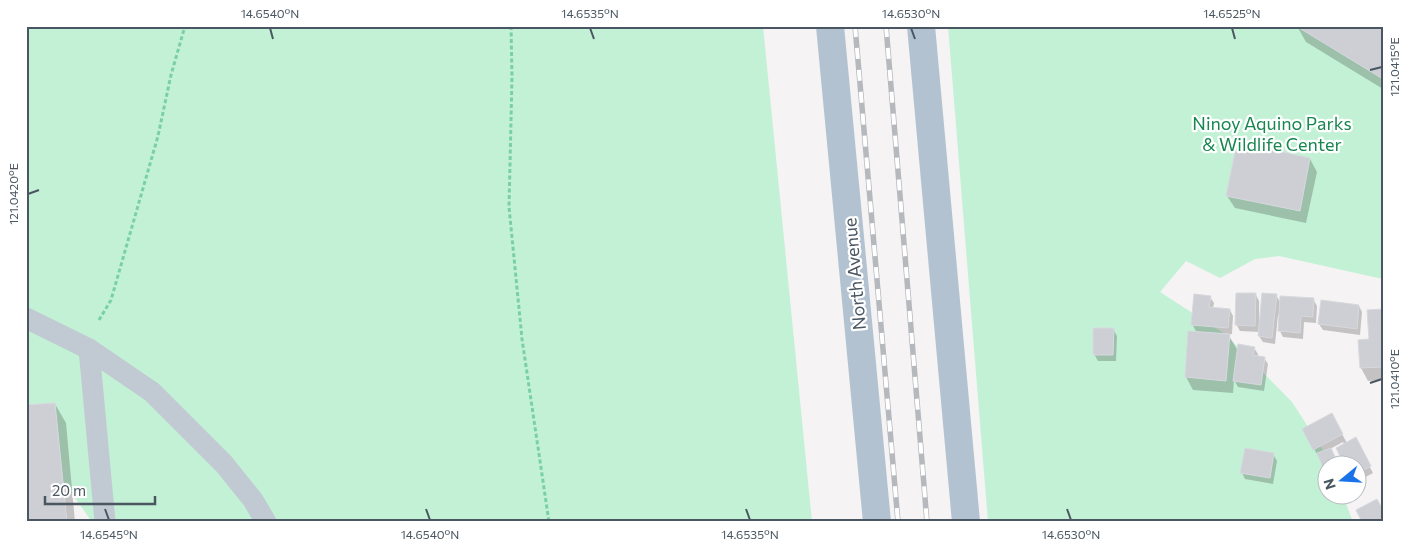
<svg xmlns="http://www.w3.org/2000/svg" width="1409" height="548" viewBox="0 0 1409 548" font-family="Commissioner,sans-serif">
  <rect width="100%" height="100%" fill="#f5f3f3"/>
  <path fill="#c3f1d5" d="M26,26H763L812,522H92L63,481L55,403L26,405Z
    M948,26H1383V279L1279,256L1255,259L1220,278L1186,261L1160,292L1225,334L1292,402L1332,464L1326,466V496H1343L1353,522H988Z"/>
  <path fill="#0003" d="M1297,26H1383V89L1306,42Z
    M1310,159L1317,172L1306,223L1235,208L1227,196Z
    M1256,295L1259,301V321L1261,322L1276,295L1281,304L1313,299L1317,306L1316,323L1304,322L1303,339L1283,337L1280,331V315H1278L1275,344L1263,342L1259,336L1260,332L1240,331L1236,324Z
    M1210,297L1214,303L1213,308L1230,310L1233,316L1232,334H1228L1238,351L1254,348L1258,354V357L1264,358L1268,364L1264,391L1238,387L1234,380L1233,393L1193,390L1186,377L1197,333L1192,324Z
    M1359,306L1362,312L1360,335L1323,330L1319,324Z
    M1383,310V380L1368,381L1361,368L1359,342L1370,340Z
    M1113,329L1117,336L1116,361H1098L1094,354Z
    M55,404L66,423L75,522H26Z
    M1331,414L1347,443L1355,439L1373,473L1356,482V466L1343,442L1330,449L1326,472L1319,455L1318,456L1303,429Z
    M1273,454L1277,461L1273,484L1245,479L1242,473Z"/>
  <path fill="#cdcfd5" stroke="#d7d9de" d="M1296,26H1383V79Z
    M1237,142L1310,158L1300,211L1226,196Z
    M1236,293H1256L1255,326L1235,325Z
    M1262,293L1277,294L1272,338L1258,336Z
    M1194,294L1211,296L1209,307L1230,309L1228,328L1191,325Z
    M1280,296L1314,298L1313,317L1301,316L1300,333L1278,331Z
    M1321,300L1359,305L1357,329L1318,324Z
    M1383,309V367L1360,368L1358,340L1369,339L1367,310Z
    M1093,328H1114L1113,355H1093Z
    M1188,331L1230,334L1226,381L1185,377Z
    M1238,344L1255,347L1253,355L1265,357L1261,385L1233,381Z
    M55,403L67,522H26V405Z
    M1332,413L1343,434L1313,450L1302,429Z
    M1356,437L1371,466L1356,474V466H1345L1336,448Z
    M1245,448L1274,453L1270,478L1240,473Z
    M1331,448L1339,466H1326V475L1317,453Z
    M1377,499L1383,510V522H1362L1356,510Z"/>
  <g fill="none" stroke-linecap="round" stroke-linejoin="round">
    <path stroke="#7ad0a6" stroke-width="3" stroke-dasharray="4 2.5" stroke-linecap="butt" d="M511,26L512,77L509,207L522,339L549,522
      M99,320L111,300L158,136L171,75L185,26"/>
    <path stroke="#c1cad2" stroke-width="21" d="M26,318L89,349L152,392L224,464L253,500L266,522
      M89,349L105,522"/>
    <path stroke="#b3c2d1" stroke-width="28" d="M830,26L877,522
      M921,26L966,522"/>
    <defs>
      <path id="rail" d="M855,26L898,522
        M886,26L927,522"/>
    </defs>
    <use href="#rail" stroke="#b5b8bd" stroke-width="5.5"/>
    <use href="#rail" stroke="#fff" stroke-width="4" stroke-dasharray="11" stroke-linecap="butt"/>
  </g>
  <path fill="none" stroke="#4a5661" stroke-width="2" d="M270,28L273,39M590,28L594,39M911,28L915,39M1232,28L1235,39M1370,70L1382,67M28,194L39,190M1370,383L1382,379M105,509L109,520M426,509L430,520M746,509L750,520M1067,509L1071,520"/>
  <g text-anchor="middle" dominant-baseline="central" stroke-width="4.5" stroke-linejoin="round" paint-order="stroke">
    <g font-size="18" fill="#17864f" stroke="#fff">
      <text x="1272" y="123">Ninoy Aquino Parks<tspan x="1272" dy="21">&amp; Wildlife Center</tspan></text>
    </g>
    <g font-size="18" fill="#4a5661" stroke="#fff">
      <text transform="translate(854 274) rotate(-95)">North Avenue</text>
    </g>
  </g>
  <rect width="1409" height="548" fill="none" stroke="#ffffff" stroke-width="55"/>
  <g transform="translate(1342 480) rotate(252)"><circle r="24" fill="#ffffff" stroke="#b7bbc0"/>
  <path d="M0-4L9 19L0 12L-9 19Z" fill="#1a73e8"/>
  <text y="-8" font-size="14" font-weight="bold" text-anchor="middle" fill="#4a5661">N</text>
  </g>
  <path d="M45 496v8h110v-8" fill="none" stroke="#4a5661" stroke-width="2.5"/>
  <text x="52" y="496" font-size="15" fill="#4a5661" stroke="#ffffff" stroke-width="4" paint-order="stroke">20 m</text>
  <rect x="28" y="28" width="1354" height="492" fill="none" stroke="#4a5661" stroke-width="2"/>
  <g font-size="12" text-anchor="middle" fill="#4a5661">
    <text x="270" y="18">14.6540°N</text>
    <text x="590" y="18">14.6535°N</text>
    <text x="911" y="18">14.6530°N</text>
    <text x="1232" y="18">14.6525°N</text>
    <text transform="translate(1395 67) rotate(-90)" y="4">121.0415°E</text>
    <text transform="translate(14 194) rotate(-90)" y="4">121.0420°E</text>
    <text transform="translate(1395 379) rotate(-90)" y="4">121.0410°E</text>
    <text x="109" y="539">14.6545°N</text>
    <text x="430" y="539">14.6540°N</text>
    <text x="750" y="539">14.6535°N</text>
    <text x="1071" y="539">14.6530°N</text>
  </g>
</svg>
